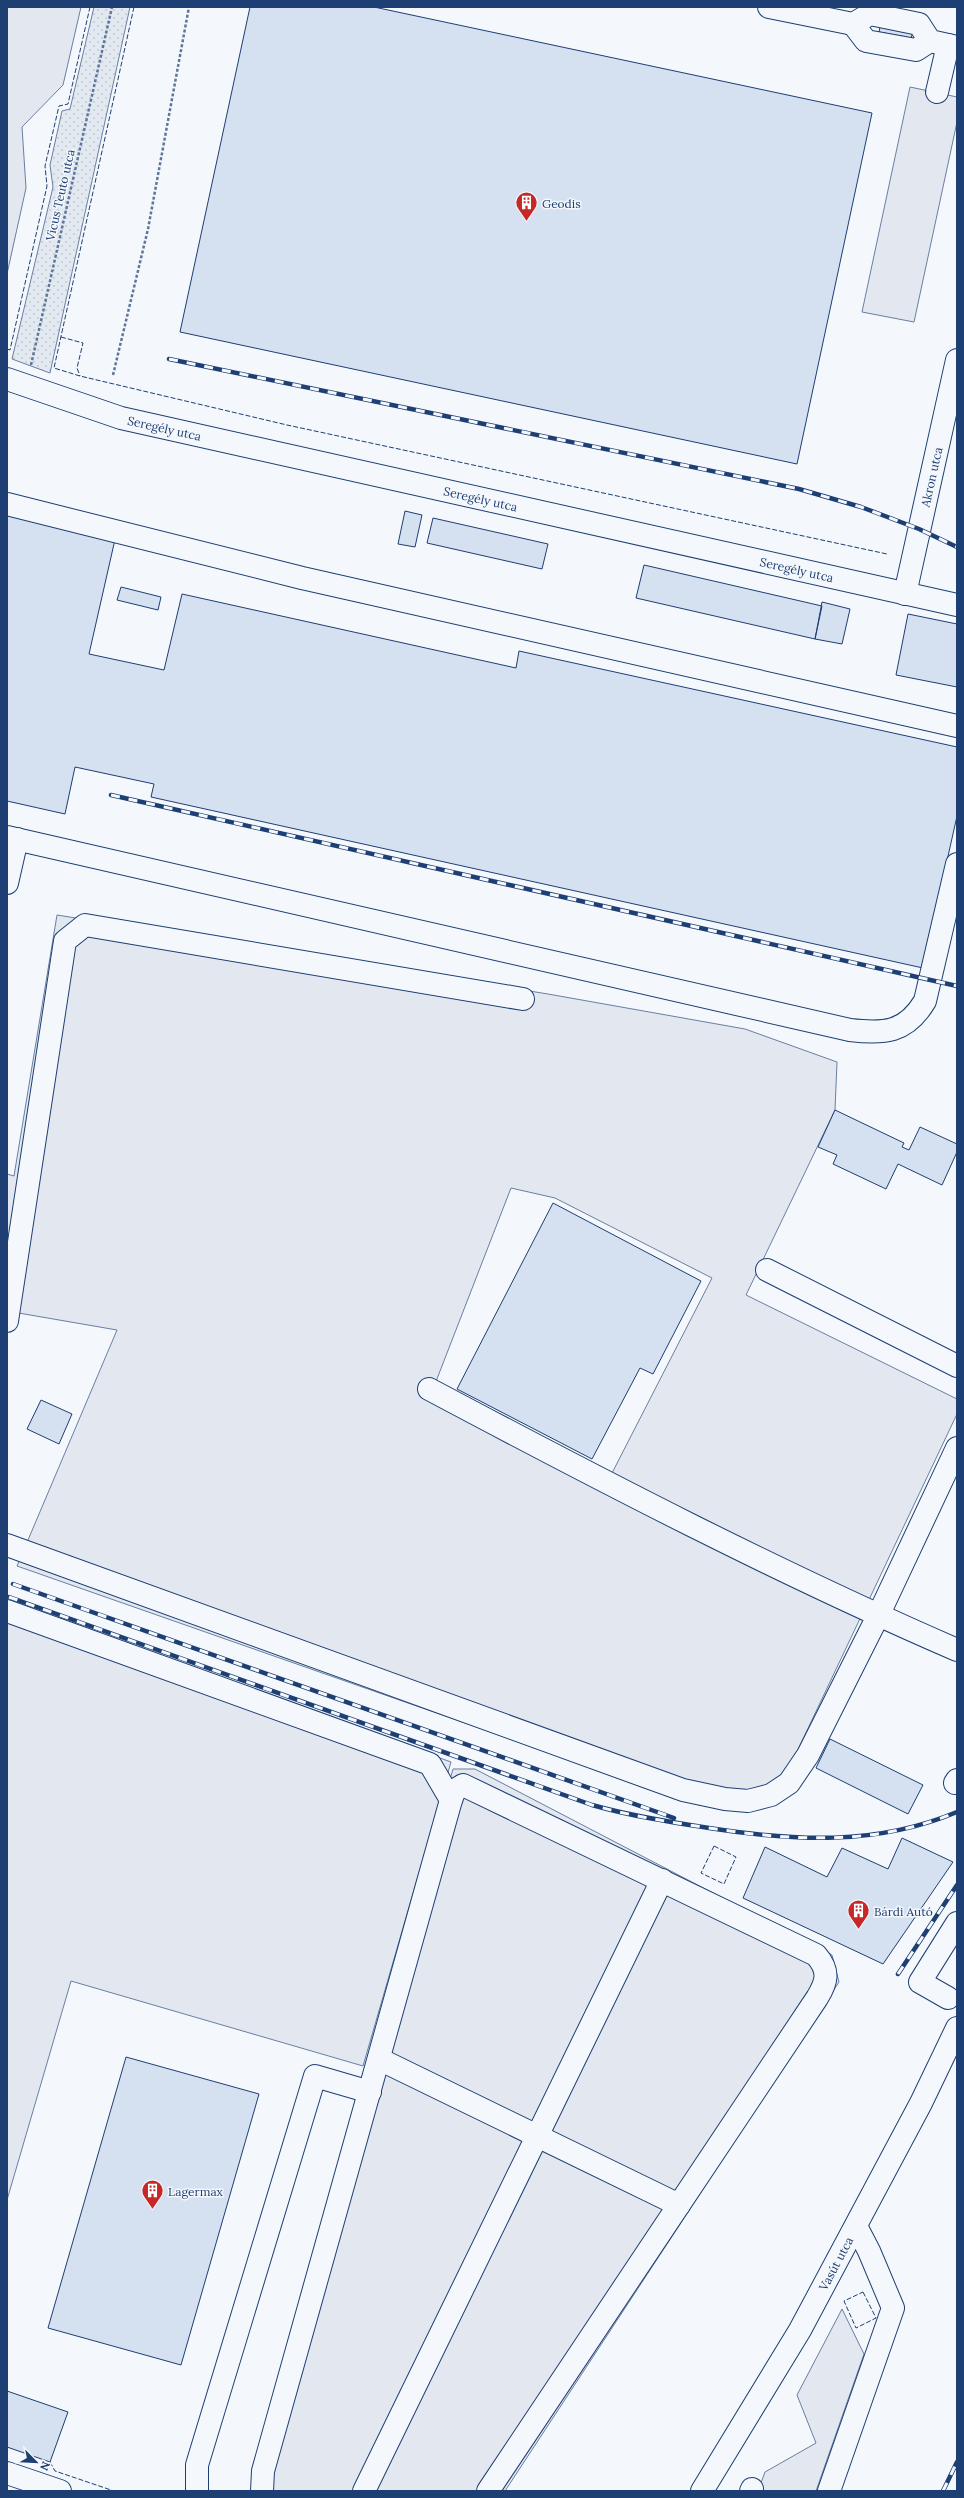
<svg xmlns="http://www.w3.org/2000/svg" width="964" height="2498" viewBox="0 0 964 2498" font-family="Lora,serif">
  <defs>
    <pattern id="grass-dots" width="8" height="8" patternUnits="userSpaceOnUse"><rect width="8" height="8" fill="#e3e9f0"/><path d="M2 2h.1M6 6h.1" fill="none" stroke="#c2c9d1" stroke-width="1.8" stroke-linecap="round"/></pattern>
  </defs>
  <rect width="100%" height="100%" fill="#f4f7fb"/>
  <path fill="url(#grass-dots)" stroke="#687fa3" d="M94,7H130L50,373L12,359L53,187L50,165L62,111L70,109Z"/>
  <path fill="#e3e8f0" stroke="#687fa3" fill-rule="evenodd" d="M7,7H81L63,85L22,127L26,188L7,274Z
    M910,87L957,97V122L914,322L862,312Z
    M57,915L548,994L745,1029L837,1062L835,1110L746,1295L957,1399V1414L793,1760L754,1811L699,1805L17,1566L117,1330L7,1311V1174L14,1176ZM511,1188L555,1198L712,1278L611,1475L435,1384Z
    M7,1601L451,1762L363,2066L71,1981L7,2200Z
    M453,1769H475L832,1955L839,1982L505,2491H251L252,2480Z
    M842,2309L864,2354L816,2491H758L765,2472L816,2443L797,2395Z"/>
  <path fill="#d5e0f0" stroke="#1d3f73" d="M250,7H374L872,113L797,464L180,332Z
    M881,22L914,29L911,38L879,32Z
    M7,511L116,535L89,654L164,670L182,594L516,668L519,651L957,747V816L923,968L151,797L154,784L75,767L65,814L7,801Z
    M405,511L422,515L415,547L398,544Z
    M433,518L548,544L542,569L427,543Z
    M644,565L822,606L815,639L636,598Z
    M121,587L161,597L158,610L117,600Z
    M822,602L850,609L842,644L815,639Z
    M908,614L957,624V687L896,675Z
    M835,1110L904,1143L902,1147L909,1150L920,1127L957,1144V1152L942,1185L898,1164L886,1189L833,1164L837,1155L818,1147Z
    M553,1203L701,1281L653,1374L640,1368L592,1459L457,1389Z
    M41,1400L72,1414L59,1444L27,1429Z
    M830,1739L923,1785L908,1814L816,1768Z
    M902,1838L953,1862L883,1964L743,1898L765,1847L827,1877L842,1848L888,1869Z
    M126,2057L259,2094L181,2365L48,2328Z
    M7,2391L68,2412L50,2462L7,2447Z"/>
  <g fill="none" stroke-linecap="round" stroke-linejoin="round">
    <defs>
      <g id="minor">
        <path d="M769,7L853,24L870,14L919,24L930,41L957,47"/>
        <path d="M853,24L866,41L916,50L930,41"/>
        <path d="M937,92L948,45"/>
        <path id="s1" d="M7,379L121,418L957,605"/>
        <path d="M7,504L302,578L957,726"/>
        <path id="s2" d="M905,594L957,360"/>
        <path d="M7,837L850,1030C884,1034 906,1033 925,1001L957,864"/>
        <path d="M7,883L17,839"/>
        <path d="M767,1270L957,1366"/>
        <path d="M7,1321L65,941L85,925L523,999"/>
        <path d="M429,1389C602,1481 777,1572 957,1650"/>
        <path d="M7,1545L683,1790L725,1799L748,1801L771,1795L789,1783L808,1755L878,1616L957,1448"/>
        <path d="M7,1611L430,1764L451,1800"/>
        <path d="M955,1783L957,1780"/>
        <path d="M948,1998L920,1982L957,1923"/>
        <path d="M379,2059L679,2205"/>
        <path d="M7,2473L60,2491"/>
        <path d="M197,2491V2465L315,2076L370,2092"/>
        <path d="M262,2491L263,2471L451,1800L455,1790L463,1785L816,1955C830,1971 827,1982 817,1998L488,2491"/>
        <path d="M364,2491L662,1880"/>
        <path id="s3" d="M702,2491L800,2330L921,2103L957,2028"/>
        <path d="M751,2491L752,2489"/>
        <path d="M829,2491L893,2308L869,2251L856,2226"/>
      </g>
    </defs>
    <use href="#minor" stroke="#1d3f73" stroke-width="24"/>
    <path stroke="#5e769c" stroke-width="2.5" stroke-dasharray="3 2" stroke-linecap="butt" d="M31,365L112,7
      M113,375L148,229L189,7"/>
    <use href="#minor" stroke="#f4f7fb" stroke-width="22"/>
    <defs>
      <path id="rail" d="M169,359L799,489L861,507L919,529L957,547
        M111,795L957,986
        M13,1584L674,1818
        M9,1597L592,1805C631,1816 669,1822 709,1828C794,1841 876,1846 957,1812
        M898,1974L957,1885
        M943,2491L957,2462"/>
    </defs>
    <use href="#rail" stroke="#1d3f73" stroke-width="4.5"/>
    <use href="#rail" stroke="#f4f7fb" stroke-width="3" stroke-dasharray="9" stroke-linecap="butt"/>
    <path stroke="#1d3f73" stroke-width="1" stroke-dasharray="5 2" stroke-linecap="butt" d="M134,7L54,368L80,376L287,425L887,554
      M61,337L83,343L77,368L80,376
      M7,349L10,350L47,186L45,166L59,106L68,104L90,7
      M714,1846L736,1857L724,1884L701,1873Z
      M863,2292L876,2318L856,2328L844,2301Z
      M50,2462L55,2471L114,2491"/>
  </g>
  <defs>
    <symbol id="building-pin" viewBox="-11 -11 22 30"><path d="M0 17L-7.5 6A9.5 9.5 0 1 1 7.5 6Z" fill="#c62828" stroke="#f4f7fb"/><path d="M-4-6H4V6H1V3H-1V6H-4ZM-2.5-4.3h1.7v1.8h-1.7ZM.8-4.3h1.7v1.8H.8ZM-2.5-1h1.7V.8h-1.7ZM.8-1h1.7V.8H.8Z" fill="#fff"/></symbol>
  </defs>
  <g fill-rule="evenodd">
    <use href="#building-pin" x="514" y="190" width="25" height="34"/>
    <use href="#building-pin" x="846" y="1898" width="25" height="34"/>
    <use href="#building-pin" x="140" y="2178" width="25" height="34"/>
  </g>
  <g text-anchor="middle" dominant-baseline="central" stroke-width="3" stroke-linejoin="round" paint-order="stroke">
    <g font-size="12" fill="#1d3f73" stroke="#f4f7fb">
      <text transform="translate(60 195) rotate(-77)">Vicus Teuto utca</text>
      <text stroke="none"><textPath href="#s1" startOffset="165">Seregély utca</textPath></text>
      <text stroke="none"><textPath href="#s2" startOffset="120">Akron utca</textPath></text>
      <text stroke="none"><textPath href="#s1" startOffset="489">Seregély utca</textPath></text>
      <text stroke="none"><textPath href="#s1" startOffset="813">Seregély utca</textPath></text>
      <text stroke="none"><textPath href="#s3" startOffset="264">Vasút utca</textPath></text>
    </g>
    <g font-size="12" fill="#1d3f73" stroke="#f4f7fb" text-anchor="start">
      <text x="542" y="203">Geodis</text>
      <text x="874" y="1911">Bárdi Autó</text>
      <text x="168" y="2191">Lagermax</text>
    </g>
  </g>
  <rect width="964" height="2498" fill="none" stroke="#1d3f73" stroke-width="16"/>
  <g transform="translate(36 2462) rotate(114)" stroke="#f4f7fb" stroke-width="3" paint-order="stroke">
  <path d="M0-3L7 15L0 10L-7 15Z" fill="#1d3f73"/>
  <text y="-6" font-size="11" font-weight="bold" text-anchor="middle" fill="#1d3f73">N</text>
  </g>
</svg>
